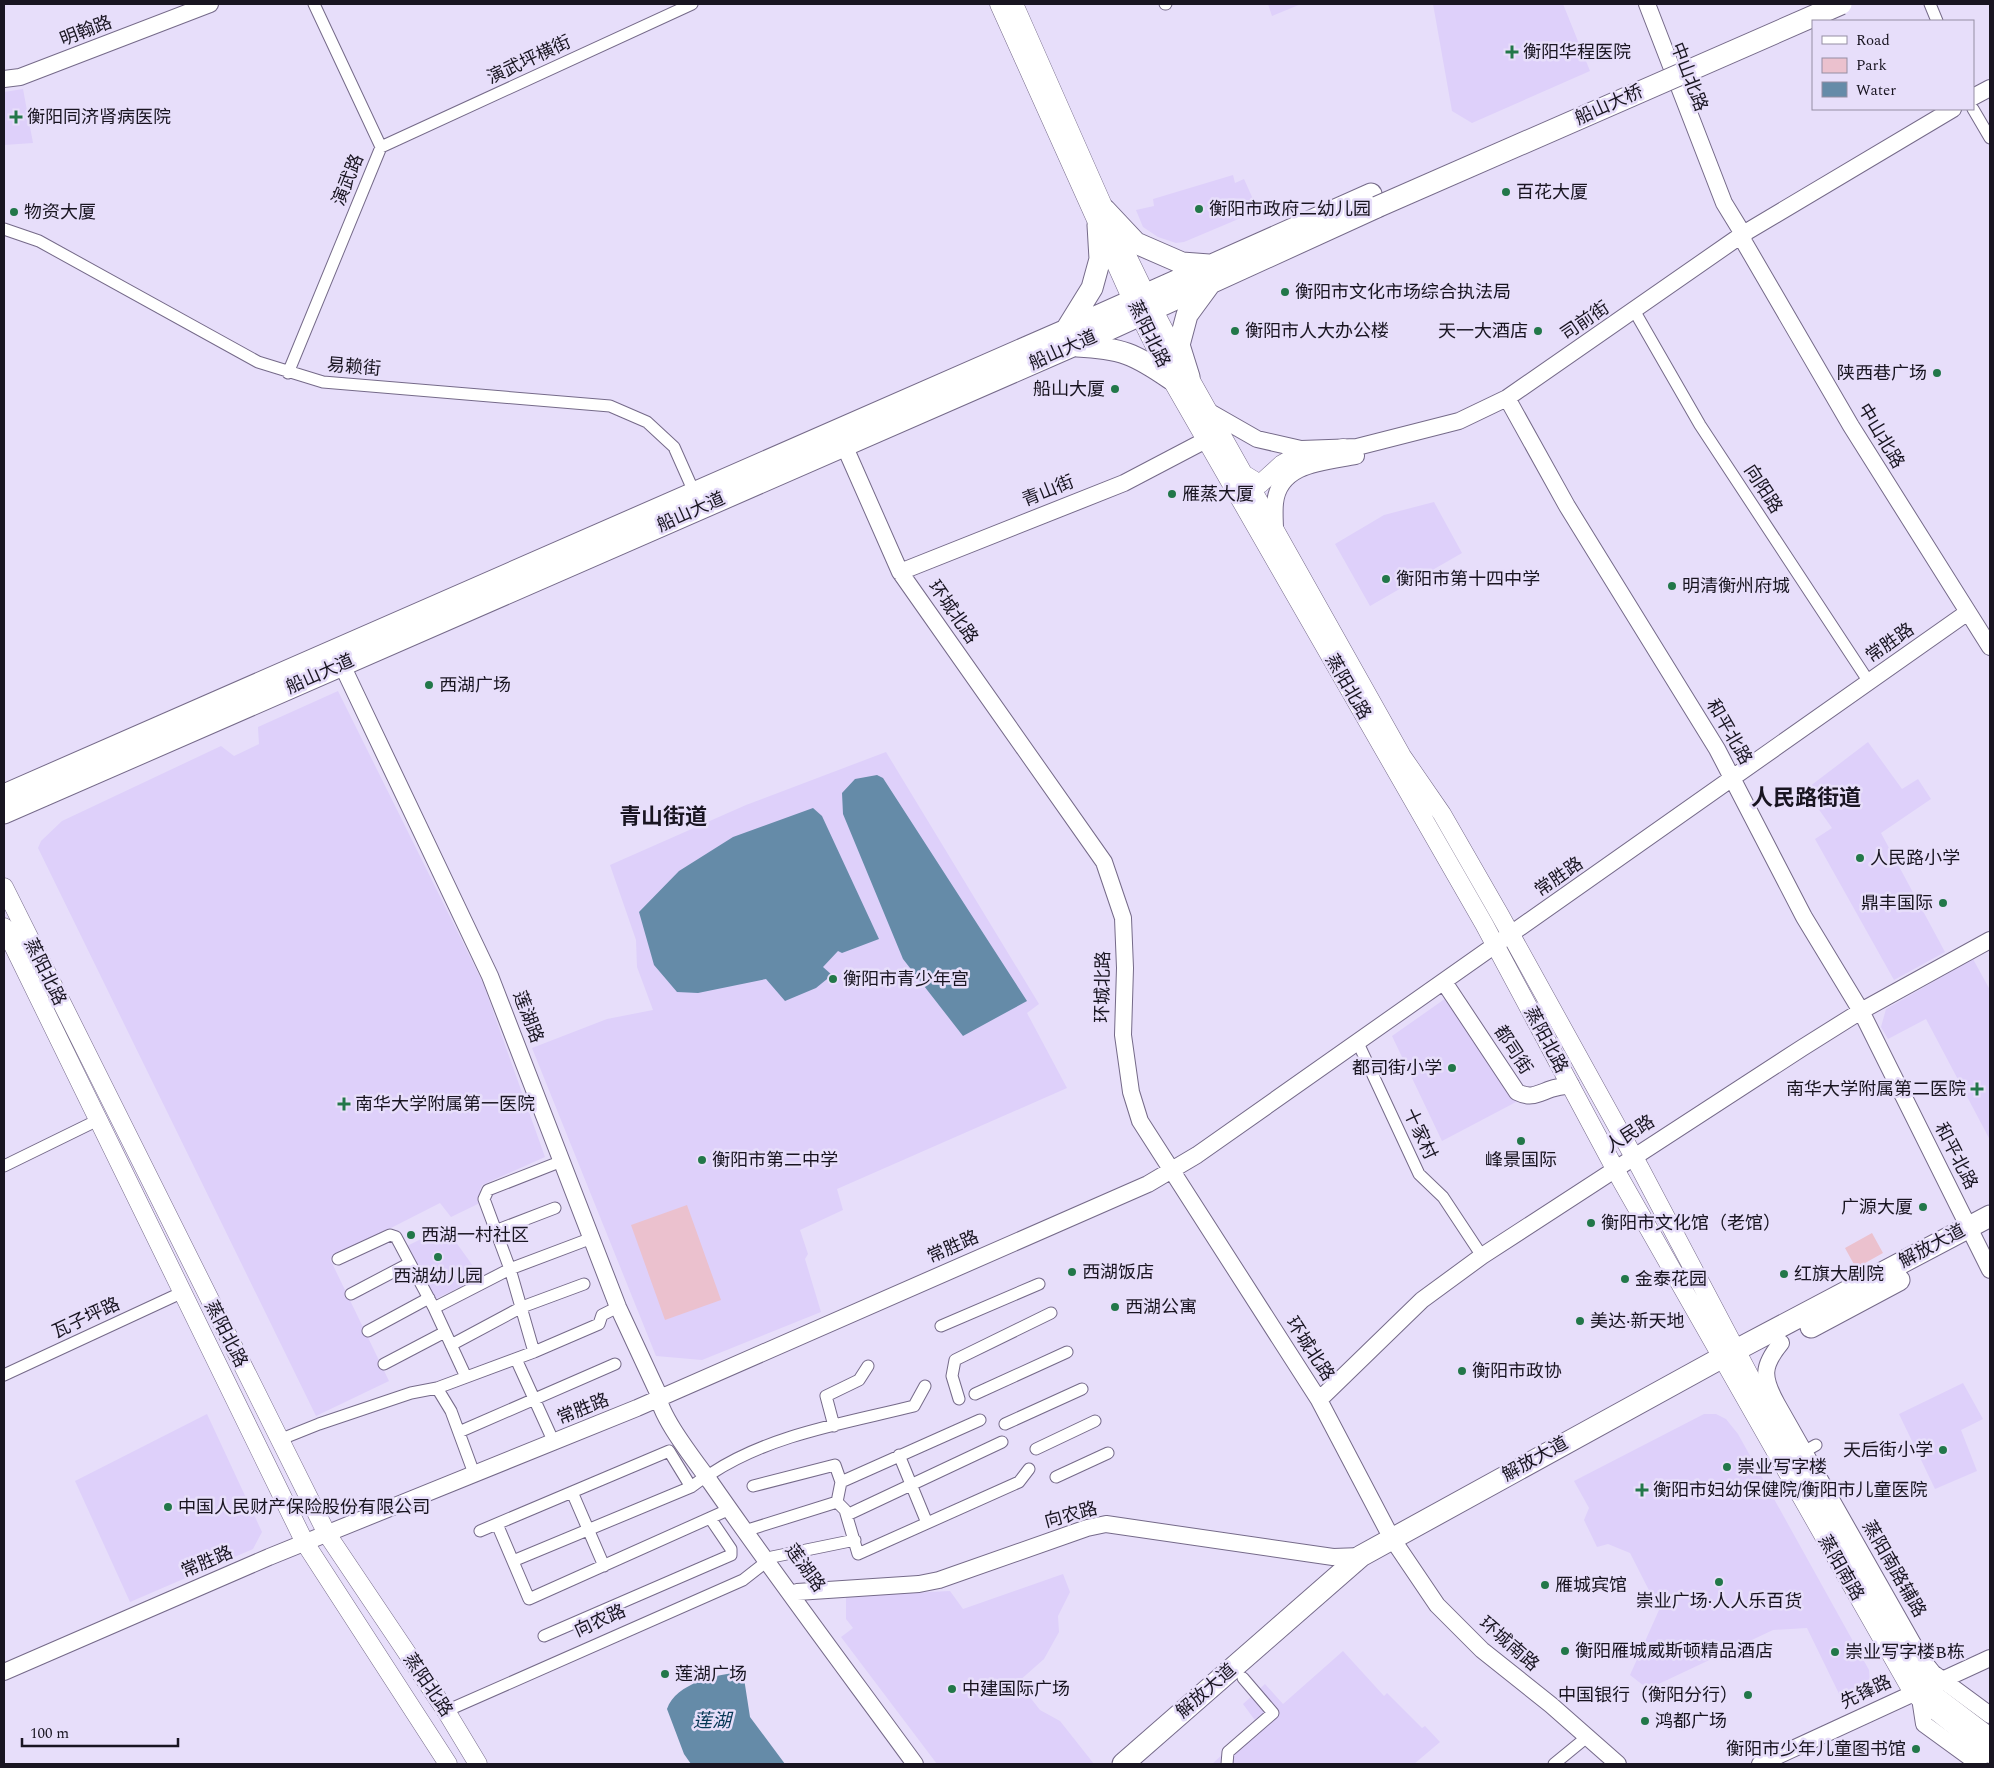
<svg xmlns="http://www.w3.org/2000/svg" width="1994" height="1768" viewBox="0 0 1994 1768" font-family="Spectral,'Noto Sans SC',serif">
  <rect width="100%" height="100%" fill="#e7defa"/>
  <path fill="#ded0fa" d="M1268,4H1301L1272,16Z
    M1433,4H1563L1590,71L1472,123L1452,111Z
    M23,89L33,143L4,145V92Z
    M1233,175L1235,183L1244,179L1257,208L1255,212L1184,242L1176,243L1158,237L1143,227L1136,210L1154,206L1153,199Z
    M1434,502L1462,553L1370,606L1335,544L1384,515Z
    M338,691L483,983L545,1157L482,1185L480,1190L482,1202L451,1217L440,1203L330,1259L389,1381L316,1416L38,848L41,841L62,821L221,746L234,756L259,744L258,727Z
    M1868,742L1902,789L1918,779L1931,799L1881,833L1945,952L1894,980L1815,839L1832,828L1805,790Z
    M886,752L1039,1004L1027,1013L1067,1088L837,1189L843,1210L800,1230L808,1254L805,1259L821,1312L702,1360L656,1356L532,1048L607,1019L653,1010L637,967L636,940L610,865L746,805Z
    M1973,959L1990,990V1140L1926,1019L1888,1039L1881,1027L1886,1009Z
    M1449,996L1518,1101L1442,1141L1392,1036Z
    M445,1227L481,1277L433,1300L405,1247Z
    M1963,1383L1983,1419L1961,1430L1977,1471L1935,1489L1899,1414Z
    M207,1414L262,1532L253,1549L130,1602L75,1481Z
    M1704,1414H1716L1726,1419L1738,1434L1869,1670L1870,1683L1866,1694L1844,1704L1807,1628L1773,1630L1648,1689L1630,1675L1659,1610L1630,1553L1608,1544L1597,1547L1584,1520L1589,1508L1574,1481Z
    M1063,1574L1070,1592L1058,1616L1059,1632L1044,1659L1018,1682L1040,1710L1060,1721L1094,1764H937L841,1637L853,1628L846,1619V1596L950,1591L963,1609Z
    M1343,1651L1384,1696L1387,1693L1422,1728L1425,1726L1440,1742L1414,1764H1212L1257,1723L1243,1704L1265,1684L1283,1704Z"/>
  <path fill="#ebc1ce" d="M687,1205L721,1300L665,1320L631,1225Z
    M1872,1233L1883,1253L1856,1268L1845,1248Z"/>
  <path fill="#658ba8" d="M877,775L883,778L1027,1001L963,1036L903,959L843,814L842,793L855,779Z
    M813,808L822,816L879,939L842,953L838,951L823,967L832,975L816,988L785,1001L766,979L698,993L677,992L654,965L639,912L679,871L733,837Z
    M743,1672L750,1717L785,1764H691L684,1754L667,1709C676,1683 717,1674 743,1672Z"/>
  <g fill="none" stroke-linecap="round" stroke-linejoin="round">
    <defs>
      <path id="street" d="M1165,4H1166
        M1930,4L1937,21
        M1973,109L1990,138
        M381,147L692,4
        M4,229L39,241L258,362L323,382L610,406L647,422L674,447L694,492
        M1635,312L1700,425L1869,682
        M288,373L381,147L314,4
        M1358,1043L1419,1174L1443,1197L1482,1256
        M4,1166L98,1120
        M495,1231L555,1208
        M338,1259L390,1235L396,1237L434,1308L466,1377
        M351,1294L410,1263
        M434,1308L510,1269L592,1238
        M941,1326L1039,1284
        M368,1331L429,1298
        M451,1345L522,1307L584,1284
        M534,1352L510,1269L484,1199L488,1190L562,1161
        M516,1359L551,1436
        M384,1364L445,1332
        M4,1375L183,1292
        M437,1388L451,1411L472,1468
        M975,1394L1067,1352
        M959,1399L952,1376L955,1360L1051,1313
        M1005,1424L1082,1389
        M834,1426L826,1396L859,1380L868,1366
        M459,1432L615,1364
        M279,1440L319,1424L411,1393L437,1388L534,1352L599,1324L602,1315L618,1307
        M1036,1449L1095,1421
        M899,1455L927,1523
        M1798,1455L1816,1445
        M712,1473C772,1434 846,1423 914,1406L925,1386
        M1056,1477L1108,1453
        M841,1482L980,1420
        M753,1486L835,1465L841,1482L837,1502L845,1510L858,1554L1019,1482L1029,1469
        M572,1492L604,1566
        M847,1515L1002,1442
        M497,1524L529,1599L730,1509
        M751,1529L837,1502
        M480,1531L669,1451L691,1487
        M772,1557L855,1540
        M513,1561L691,1487L706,1476
        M544,1636L731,1555V1549L710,1518
        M446,1711L743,1580L766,1562
        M1227,1764L1228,1752L1273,1713L1243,1678
        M1554,1764L1587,1737"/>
      <path id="secondary" d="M1647,4L1724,203L1743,234L1744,242L1851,426L1990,647
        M4,79L20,77L210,4
        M1973,97L1990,88
        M1507,398L1567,506L1717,749L1804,917L1861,1011L1990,1270
        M1208,411L1257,439L1301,449L1357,447L1459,421L1507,398L1743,234L1953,109
        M844,445L900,572L1104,862L1123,918L1125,968L1123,1035L1131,1092L1140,1121L1319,1400L1391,1537L1437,1605L1482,1650L1551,1705L1618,1764
        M1275,531C1275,522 1274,512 1275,503C1279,463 1325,462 1356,456
        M900,572L1124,483L1206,440
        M342,665L490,976L618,1307L658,1393C658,1415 697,1463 711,1483C777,1578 847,1671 915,1764
        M1444,982L1517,1092C1531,1099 1537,1094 1551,1089C1557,1087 1564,1086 1571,1085
        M1781,1343C1762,1366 1762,1377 1777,1404L1921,1658L1933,1673L1990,1715
        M1319,1400L1422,1300L1482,1256L1802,1048L1861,1011L1990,940
        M797,1592L919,1584L939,1580L1087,1528L1106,1524L1333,1557L1361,1556
        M4,1672L269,1557L637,1408L1148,1184L1197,1155L1968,612
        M1920,1698L1924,1724L1979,1764
        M1760,1764L1990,1658"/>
      <path id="primary" d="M999,4L1132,300L1171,379L1484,924L1621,1180L1913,1693L1990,1754
        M1014,4L1105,210L1153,309L1189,377L1402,756L1442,814L1500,915L1640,1168L1793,1458L1924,1687L1990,1737
        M1242,473L1260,484L1282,464L1289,460L1343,448
        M4,887L327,1534L446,1711L478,1764
        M4,927L305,1543L448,1764"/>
      <path id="highway" d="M1105,210L1136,243L1182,263L1209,265
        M1066,330L1092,288L1100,259L1098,225
        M1077,346C1121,348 1135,354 1171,379
        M1189,377L1179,345L1187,315L1209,285
        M4,795L1066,330L1371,194
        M4,813L1075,345L1377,207
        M1811,1327L1899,1280
        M1123,1764L1361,1556L1721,1358L1990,1216"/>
    </defs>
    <use href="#street" stroke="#756a89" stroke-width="13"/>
    <use href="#secondary" stroke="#756a89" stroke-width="18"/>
    <use href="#primary" stroke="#756a89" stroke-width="19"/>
    <use href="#highway" stroke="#756a89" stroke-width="23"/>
    <use href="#street" stroke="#fff" stroke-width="11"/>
    <use href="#secondary" stroke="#fff" stroke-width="16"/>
    <use href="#primary" stroke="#fff" stroke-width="18"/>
    <use href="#highway" stroke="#fff" stroke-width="21"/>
    <defs>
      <path id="highway-bridge" d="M1377,207L1841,4"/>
    </defs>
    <use href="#highway-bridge" stroke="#756a89" stroke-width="23" stroke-linecap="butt"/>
    <use href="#highway-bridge" stroke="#fff" stroke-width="21"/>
  </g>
  <g fill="#227749" stroke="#e7defa" stroke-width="2">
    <path d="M1509.5 44.5h5v5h5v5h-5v5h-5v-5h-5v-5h5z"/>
    <path d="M13.5 109.5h5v5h5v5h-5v5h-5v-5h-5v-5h5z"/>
    <circle cx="1506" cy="192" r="5"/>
    <circle cx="1199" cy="209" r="5"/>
    <circle cx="14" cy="212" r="5"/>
    <circle cx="1285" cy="292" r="5"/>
    <circle cx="1235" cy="331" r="5"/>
    <circle cx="1538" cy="331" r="5"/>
    <circle cx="1937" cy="373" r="5"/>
    <circle cx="1115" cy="389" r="5"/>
    <circle cx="1172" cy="494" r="5"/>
    <circle cx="1386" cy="579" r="5"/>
    <circle cx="1672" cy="586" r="5"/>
    <circle cx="429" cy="685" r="5"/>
    <circle cx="1860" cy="858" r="5"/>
    <circle cx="1943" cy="903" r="5"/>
    <circle cx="833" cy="979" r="5"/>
    <circle cx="1452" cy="1068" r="5"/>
    <path d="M1974.5 1081.5h5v5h5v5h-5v5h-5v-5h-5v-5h5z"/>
    <path d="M341.5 1096.5h5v5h5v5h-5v5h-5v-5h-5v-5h5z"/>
    <circle cx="1521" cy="1141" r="5"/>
    <circle cx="702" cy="1160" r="5"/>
    <circle cx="1923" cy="1207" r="5"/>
    <circle cx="1591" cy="1223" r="5"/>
    <circle cx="411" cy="1235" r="5"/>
    <circle cx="438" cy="1257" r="5"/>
    <circle cx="1072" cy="1272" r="5"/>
    <circle cx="1784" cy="1274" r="5"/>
    <circle cx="1625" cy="1279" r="5"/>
    <circle cx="1115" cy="1307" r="5"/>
    <circle cx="1580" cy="1321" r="5"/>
    <circle cx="1462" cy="1371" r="5"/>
    <circle cx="1943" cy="1450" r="5"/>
    <circle cx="1727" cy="1467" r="5"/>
    <path d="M1639.5 1482.5h5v5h5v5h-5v5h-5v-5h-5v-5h5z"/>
    <circle cx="168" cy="1507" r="5"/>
    <circle cx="1719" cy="1582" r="5"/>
    <circle cx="1545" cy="1585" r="5"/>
    <circle cx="1565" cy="1651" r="5"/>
    <circle cx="1835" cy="1652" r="5"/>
    <circle cx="665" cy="1674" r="5"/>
    <circle cx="952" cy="1689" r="5"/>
    <circle cx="1748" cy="1695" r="5"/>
    <circle cx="1645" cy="1721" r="5"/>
    <circle cx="1916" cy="1749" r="5"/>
  </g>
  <g text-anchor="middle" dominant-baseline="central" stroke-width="5" stroke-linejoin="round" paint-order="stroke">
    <g font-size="18" fill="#191521" stroke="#e7defa">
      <text transform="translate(86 31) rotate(-21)">明翰路</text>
      <text transform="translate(529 60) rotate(-25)">演武坪横街</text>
      <text transform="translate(1689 77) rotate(69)">中山北路</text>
      <text transform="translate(1609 105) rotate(-24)">船山大桥</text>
      <text transform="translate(348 180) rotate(-68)">演武路</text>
      <text transform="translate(1585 321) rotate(-34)">司前街</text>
      <text transform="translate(1149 334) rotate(64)">蒸阳北路</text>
      <text transform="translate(1063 350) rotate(-24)">船山大道</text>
      <text transform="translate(354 367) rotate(5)">易赖街</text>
      <text transform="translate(1881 436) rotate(59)">中山北路</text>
      <text transform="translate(1763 489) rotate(57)">向阳路</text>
      <text transform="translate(1048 491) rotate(-22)">青山街</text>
      <text transform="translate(691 512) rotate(-24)">船山大道</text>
      <text transform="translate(953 612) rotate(55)">环城北路</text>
      <text transform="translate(1890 643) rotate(-35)">常胜路</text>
      <text transform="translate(320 674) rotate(-24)">船山大道</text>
      <text transform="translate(1348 687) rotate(60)">蒸阳北路</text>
      <text transform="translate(1729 732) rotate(60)">和平北路</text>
      <text transform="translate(1559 877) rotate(-35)">常胜路</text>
      <text transform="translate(45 972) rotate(64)">蒸阳北路</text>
      <text transform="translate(1103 987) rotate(-89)">环城北路</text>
      <text transform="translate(528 1017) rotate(69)">莲湖路</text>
      <text transform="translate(1546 1040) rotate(62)">蒸阳北路</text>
      <text transform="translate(1513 1050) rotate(57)">都司街</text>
      <text transform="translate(1420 1134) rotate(65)">十家村</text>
      <text transform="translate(1630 1134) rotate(-32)">人民路</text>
      <text transform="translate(1956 1156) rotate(63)">和平北路</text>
      <text transform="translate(1932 1246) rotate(-28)">解放大道</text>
      <text transform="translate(953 1247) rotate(-24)">常胜路</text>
      <text transform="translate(86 1318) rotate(-25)">瓦子坪路</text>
      <text transform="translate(226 1334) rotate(63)">蒸阳北路</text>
      <text transform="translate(1310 1349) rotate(57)">环城北路</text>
      <text transform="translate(583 1409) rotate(-22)">常胜路</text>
      <text transform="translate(1535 1459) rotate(-29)">解放大道</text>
      <text transform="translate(1071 1515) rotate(-15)">向农路</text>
      <text transform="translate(207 1562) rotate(-23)">常胜路</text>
      <text transform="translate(805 1568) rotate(54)">莲湖路</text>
      <text transform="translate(1841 1568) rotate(60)">蒸阳南路</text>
      <text transform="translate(1894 1569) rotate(60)">蒸阳南路辅路</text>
      <text transform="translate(600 1621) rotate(-24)">向农路</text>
      <text transform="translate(1509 1644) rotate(41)">环城南路</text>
      <text transform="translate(428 1685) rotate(56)">蒸阳北路</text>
      <text transform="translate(1206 1691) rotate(-41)">解放大道</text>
      <text transform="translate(1866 1692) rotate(-25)">先锋路</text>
    </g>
    <g font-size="18" fill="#191521" stroke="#e7defa" text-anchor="start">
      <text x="1523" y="52">衡阳华程医院</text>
      <text x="27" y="117">衡阳同济肾病医院</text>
      <text x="1516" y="192">百花大厦</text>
      <text x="1209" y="209">衡阳市政府二幼儿园</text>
      <text x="24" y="212">物资大厦</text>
      <text x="1295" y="292">衡阳市文化市场综合执法局</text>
      <text x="1245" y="331">衡阳市人大办公楼</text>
      <text x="1528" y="331" text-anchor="end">天一大酒店</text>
      <text x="1927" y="373" text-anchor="end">陕西巷广场</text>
      <text x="1105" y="389" text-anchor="end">船山大厦</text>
      <text x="1182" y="494">雁蒸大厦</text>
      <text x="1396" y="579">衡阳市第十四中学</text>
      <text x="1682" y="586">明清衡州府城</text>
      <text x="439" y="685">西湖广场</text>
      <text x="1870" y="858">人民路小学</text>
      <text x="1933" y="903" text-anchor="end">鼎丰国际</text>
      <text x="843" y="979">衡阳市青少年宫</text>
      <text x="1442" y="1068" text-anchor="end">都司街小学</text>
      <text x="1966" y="1089" text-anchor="end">南华大学附属第二医院</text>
      <text x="355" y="1104">南华大学附属第一医院</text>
      <text x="712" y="1160">衡阳市第二中学</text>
      <text x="1521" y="1160" text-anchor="middle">峰景国际</text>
      <text x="1913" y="1207" text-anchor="end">广源大厦</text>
      <text x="1601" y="1223">衡阳市文化馆（老馆）</text>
      <text x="421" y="1235">西湖一村社区</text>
      <text x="1082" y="1272">西湖饭店</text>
      <text x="1794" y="1274">红旗大剧院</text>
      <text x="438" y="1276" text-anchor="middle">西湖幼儿园</text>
      <text x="1635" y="1279">金泰花园</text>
      <text x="1125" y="1307">西湖公寓</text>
      <text x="1590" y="1321">美达·新天地</text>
      <text x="1472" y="1371">衡阳市政协</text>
      <text x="1933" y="1450" text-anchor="end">天后街小学</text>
      <text x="1737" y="1467">崇业写字楼</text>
      <text x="1653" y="1490">衡阳市妇幼保健院/衡阳市儿童医院</text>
      <text x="178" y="1507">中国人民财产保险股份有限公司</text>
      <text x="1555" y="1585">雁城宾馆</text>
      <text x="1719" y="1601" text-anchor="middle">崇业广场·人人乐百货</text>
      <text x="1575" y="1651">衡阳雁城威斯顿精品酒店</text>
      <text x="1845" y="1652">崇业写字楼B栋</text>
      <text x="675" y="1674">莲湖广场</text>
      <text x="962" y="1689">中建国际广场</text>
      <text x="1738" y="1695" text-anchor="end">中国银行（衡阳分行）</text>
      <text x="1655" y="1721">鸿都广场</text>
      <text x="1906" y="1749" text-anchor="end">衡阳市少年儿童图书馆</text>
    </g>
    <g font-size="19" font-style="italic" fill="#053755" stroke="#e7defa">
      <text x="712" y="1721">莲湖</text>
    </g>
    <g font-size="22" font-weight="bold" fill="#191521" stroke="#e7defa">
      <text x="1806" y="798">人民路街道</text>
      <text x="663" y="817">青山街道</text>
    </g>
  </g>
  <rect width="1994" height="1768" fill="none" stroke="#191521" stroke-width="10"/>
  <rect x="1812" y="20" width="162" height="90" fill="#e7defa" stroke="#958ea3"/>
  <rect x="1822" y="36" width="25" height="8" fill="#ffffff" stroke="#958ea3"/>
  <text x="1856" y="45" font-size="15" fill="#191521">Road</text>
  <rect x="1822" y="58" width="25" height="15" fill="#ebc1ce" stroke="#958ea3"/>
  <text x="1856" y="70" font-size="15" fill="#191521">Park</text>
  <rect x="1822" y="82" width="25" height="15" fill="#658ba8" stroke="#958ea3"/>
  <text x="1856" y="95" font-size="15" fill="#191521">Water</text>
  <path d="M22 1738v8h156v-8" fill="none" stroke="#191521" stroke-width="2.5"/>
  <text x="30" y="1738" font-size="15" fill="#191521" stroke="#e7defa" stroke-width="4" paint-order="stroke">100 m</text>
</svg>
